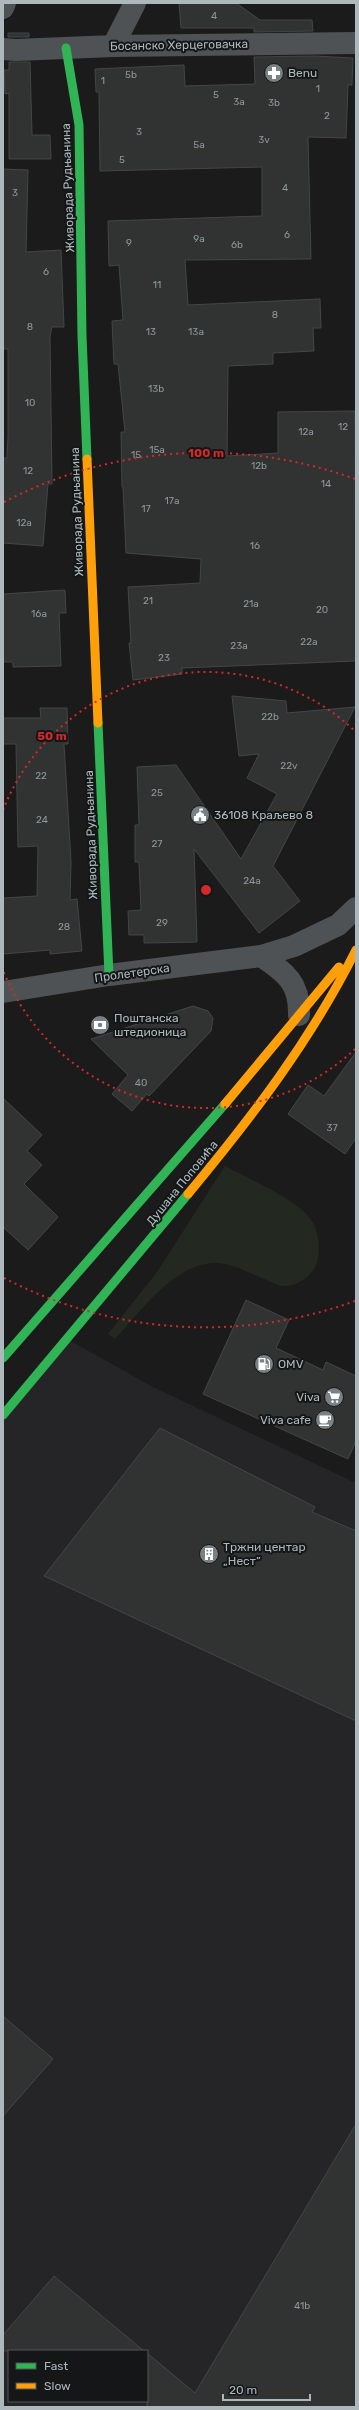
<svg xmlns="http://www.w3.org/2000/svg" width="359" height="2410" viewBox="0 0 359 2410" font-family="Rubik,sans-serif">
  <rect width="100%" height="100%" fill="#1b1b1b"/>
  <path fill="#252527" fill-rule="evenodd" d="M69,1340L153,1387L356,1483V2407H3V1415ZM9,2351H147V2401H9Z"/>
  <path fill="#232920" d="M225,1166C247,1178 294,1198 309,1217C320,1230 322,1255 314,1269C306,1281 293,1287 280,1286C263,1279 246,1270 229,1265C183,1251 142,1310 115,1339L108,1334L157,1272Z"/>
  <path fill="#313333" stroke="#434647" d="M179,3H236L260,20H312L313,31L254,32V28H181Z
    M8,33H29V37H8Z
    M315,56L353,58L352,85H348L346,138L308,137L311,259L185,260L188,305L320,299L321,328H313L314,351L273,353V364L228,366L227,456L278,453V412L355,411L356,661L182,668V674L133,680L129,643H131L128,587L200,583L201,559L126,553L123,487H122L121,432H125L118,364H114L112,321L123,320L119,265L109,266L108,221L262,216V167L100,171L99,92H96L95,69L184,65L185,86L255,84L254,57Z
    M9,62H30L32,135H50L51,159H9V93L5,94L4,70H9Z
    M3,169L28,170L26,252L61,250L64,327H52L50,336L52,484H48L43,546L3,543V458H7L8,437V349H3Z
    M65,590L66,613H59L61,666L13,667V662H3V594Z
    M232,696L286,701L287,713L355,707L273,866L300,901L259,933L194,849L197,942L144,943V935H129L128,911L141,910L139,862H135V825H139L137,767L176,765L241,859L277,794L247,778L259,754L239,756Z
    M40,708H67L68,744H64L71,862L70,900L77,899L82,951L50,954V950L3,954V898L37,896L38,846L18,847L16,744H3V718H41Z
    M193,1006L208,1011L213,1018L211,1031L149,1096L147,1094L132,1111L112,1094L128,1075L91,1039Z
    M356,1052V1138L345,1154L288,1114L308,1085L324,1096Z
    M3,1098L42,1135L27,1151L42,1165L24,1184L58,1217L28,1250L3,1227Z
    M246,1300L289,1320L276,1348L323,1370L326,1362L356,1376V1441L348,1459L203,1394Z
    M160,1428L315,1507L312,1512L356,1531V1721L44,1576Z
    M3,2016L53,2059L3,2116Z
    M356,2124V2407H147V2353L195,2393Z
    M54,2276L144,2351H3V2335Z"/>
  <g fill="none" stroke-linecap="round" stroke-linejoin="round">
    <path stroke="#4f5254" stroke-width="22" d="M3,8L5,3
      M113,46L135,3
      M3,49L16,50L113,46L356,43
      M261,956C286,973 300,983 299,1015
      M3,992L109,975L261,956L294,946L338,925L356,908"/>
    <path stroke="#30b455" stroke-width="9" d="M66,48L79,125L82,336L87,459
      M98,723L109,975
      M3,1358L225,1104
      M3,1415L188,1194"/>
    <path stroke="#ff9f0a" stroke-width="9" d="M87,459L98,723
      M225,1104L339,967
      M188,1194C252,1117 311,1040 356,950"/>
  </g>
  <g fill="none" stroke="#d62828" stroke-width="2" stroke-dasharray="2 4">
    <path d="M355 1049A218 218 0 0 1 3 970M3 810A218 218 0 0 1 355 731"/>
    <path d="M355 1301A437 437 0 0 1 4 1278M4 502A437 437 0 0 1 355 479"/>
  </g>
  <defs>
    <symbol id="pharmacy-disc" viewBox="-11 -11 22 22"><circle r="9.5" fill="#798184" stroke="#151617"/><path d="M-2-6h4v4h4v4h-4v4h-4v-4h-4v-4h4Z" fill="#fff"/></symbol>
    <symbol id="civic-disc" viewBox="-11 -11 22 22"><circle r="9.5" fill="#798184" stroke="#151617"/><path d="M-.6-6.5H3V-4.5H.6V-3L4-1V1h2V6H-6V1h2V-1L-.6-3ZM-1.2 2.5V6h2.4V2.5Z" fill="#fff"/></symbol>
    <symbol id="bank-disc" viewBox="-11 -11 22 22"><circle r="9.5" fill="#798184" stroke="#151617"/><path d="M-6-4H6V4H-6ZM0-2.3a2.3 2.3 0 1 0 0 4.6a2.3 2.3 0 1 0 0-4.6Z" fill="#fff"/></symbol>
    <symbol id="fuel-disc" viewBox="-11 -11 22 22"><circle r="9.5" fill="#798184" stroke="#151617"/><path d="M-5.5-6h7V0h2V4h1.3V-2.5L3-4.5l.8-.8L6-3V5H2.5V1h-1V6h-7ZM-4.2-4.7v3.2H.2V-4.7Z" fill="#fff"/></symbol>
    <symbol id="supermarket-disc" viewBox="-11 -11 22 22"><circle r="9.5" fill="#798184" stroke="#151617"/><path d="M-6-5.5h2.5l.6 2H6L4.5 2H-2.5L-4.4-4H-6ZM-1.5 3.2a1.3 1.3 0 1 0 .1 0ZM3 3.2a1.3 1.3 0 1 0 .1 0Z" fill="#fff"/></symbol>
    <symbol id="cafe-disc" viewBox="-11 -11 22 22"><circle r="9.5" fill="#798184" stroke="#151617"/><path d="M-5.5-4.5H6V0H3Q3 3.5 0 3.5H-2.5Q-5.5 3.5-5.5 0ZM3-3.2v2h1.7v-2ZM-6 4.5H4V6H-6Z" fill="#fff"/></symbol>
    <symbol id="building-disc" viewBox="-11 -11 22 22"><circle r="9.5" fill="#798184" stroke="#151617"/><path d="M-4-6H4V6H1V3H-1V6H-4ZM-2.5-4.3h1.7v1.8h-1.7ZM.8-4.3h1.7v1.8H.8ZM-2.5-1h1.7V.8h-1.7ZM.8-1h1.7V.8H.8Z" fill="#fff"/></symbol>
  </defs>
  <g fill-rule="evenodd">
    <use href="#pharmacy-disc" x="263" y="62" width="22" height="22"/>
    <use href="#civic-disc" x="189" y="804" width="22" height="22"/>
    <use href="#bank-disc" x="89" y="1014" width="22" height="22"/>
    <use href="#fuel-disc" x="253" y="1353" width="22" height="22"/>
    <use href="#supermarket-disc" x="323" y="1386" width="22" height="22"/>
    <use href="#cafe-disc" x="314" y="1409" width="22" height="22"/>
    <use href="#building-disc" x="198" y="1543" width="22" height="22"/>
  </g>
  <g text-anchor="middle" dominant-baseline="central" stroke-width="4" stroke-linejoin="round" paint-order="stroke">
    <g font-size="10" fill="#8d979a">
      <text x="214" y="16">4</text>
      <text x="131" y="75">5b</text>
      <text x="103" y="81">1</text>
      <text x="318" y="89">1</text>
      <text x="216" y="95">5</text>
      <text x="239" y="102">3a</text>
      <text x="274" y="103">3b</text>
      <text x="327" y="116">2</text>
      <text x="139" y="132">3</text>
      <text x="264" y="140">3v</text>
      <text x="199" y="145">5a</text>
      <text x="122" y="160">5</text>
      <text x="285" y="188">4</text>
      <text x="15" y="193">3</text>
      <text x="287" y="235">6</text>
      <text x="199" y="239">9a</text>
      <text x="129" y="243">9</text>
      <text x="237" y="245">6b</text>
      <text x="46" y="272">6</text>
      <text x="157" y="285">11</text>
      <text x="275" y="315">8</text>
      <text x="30" y="327">8</text>
      <text x="151" y="332">13</text>
      <text x="196" y="332">13a</text>
      <text x="156" y="389">13b</text>
      <text x="30" y="403">10</text>
      <text x="343" y="427">12</text>
      <text x="306" y="432">12a</text>
      <text x="157" y="450">15a</text>
      <text x="136" y="455">15</text>
      <text x="259" y="466">12b</text>
      <text x="28" y="471">12</text>
      <text x="326" y="484">14</text>
      <text x="172" y="501">17a</text>
      <text x="146" y="509">17</text>
      <text x="24" y="523">12a</text>
      <text x="255" y="546">16</text>
      <text x="148" y="601">21</text>
      <text x="251" y="604">21a</text>
      <text x="322" y="610">20</text>
      <text x="39" y="614">16a</text>
      <text x="309" y="642">22a</text>
      <text x="239" y="646">23a</text>
      <text x="164" y="658">23</text>
      <text x="270" y="717">22b</text>
      <text x="289" y="766">22v</text>
      <text x="41" y="776">22</text>
      <text x="157" y="793">25</text>
      <text x="42" y="820">24</text>
      <text x="157" y="844">27</text>
      <text x="252" y="881">24a</text>
      <text x="162" y="923">29</text>
      <text x="64" y="927">28</text>
      <text x="141" y="1083">40</text>
      <text x="332" y="1128">37</text>
      <text x="302" y="2306">41b</text>
    </g>
    <g font-size="12" fill="#acb8bc" stroke="#151617">
      <text transform="translate(179 45) rotate(-1)">Босанско Херцеговачка</text>
      <text transform="translate(68 188) rotate(-92)">Живорада Рудњанина</text>
      <text transform="translate(77 512) rotate(-92)">Живорада Рудњанина</text>
      <text transform="translate(91 835) rotate(-92)">Живорада Рудњанина</text>
      <text transform="translate(132 973) rotate(-8)">Пролетерска</text>
      <text transform="translate(182 1183) rotate(-51)">Душана Поповића</text>
    </g>
    <g font-size="12" fill="#acb8bc" stroke="#151617" text-anchor="start">
      <text x="288" y="73">Benu</text>
      <text x="214" y="815">36108 Краљево 8</text>
      <text x="114" y="1018">Поштанска<tspan x="114" dy="14">штедионица</tspan></text>
      <text x="278" y="1364">OMV</text>
      <text x="320" y="1397" text-anchor="end">Viva</text>
      <text x="311" y="1420" text-anchor="end">Viva cafe</text>
      <text x="223" y="1547">Тржни центар<tspan x="223" dy="14">„Нест”</tspan></text>
    </g>
  </g>
  <circle cx="206" cy="890" r="6" fill="#d62828" stroke="#151617" stroke-width="2"/>
  <g font-size="12" text-anchor="middle" font-weight="bold" fill="#d62828" stroke="#151617" stroke-width="4" stroke-linejoin="round" paint-order="stroke">
    <text x="206" y="457">100 m</text>
    <text x="52" y="740">50 m</text>
  </g>
  <rect width="359" height="2410" fill="none" stroke="#acb8bc" stroke-width="8"/>
  <rect x="8" y="2350" width="140" height="52" fill="#151617" stroke="#515759"/>
  <rect x="16" y="2363" width="20" height="6" fill="#30b455" stroke="#515759"/>
  <text x="44" y="2370" font-size="12" fill="#acb8bc">Fast</text>
  <rect x="16" y="2383" width="20" height="6" fill="#ff9f0a" stroke="#515759"/>
  <text x="44" y="2390" font-size="12" fill="#acb8bc">Slow</text>
  <path d="M223 2394v6h87v-6" fill="none" stroke="#acb8bc" stroke-width="2"/>
  <text x="229" y="2394" font-size="12" fill="#acb8bc" stroke="#151617" stroke-width="3" paint-order="stroke">20 m</text>
</svg>
